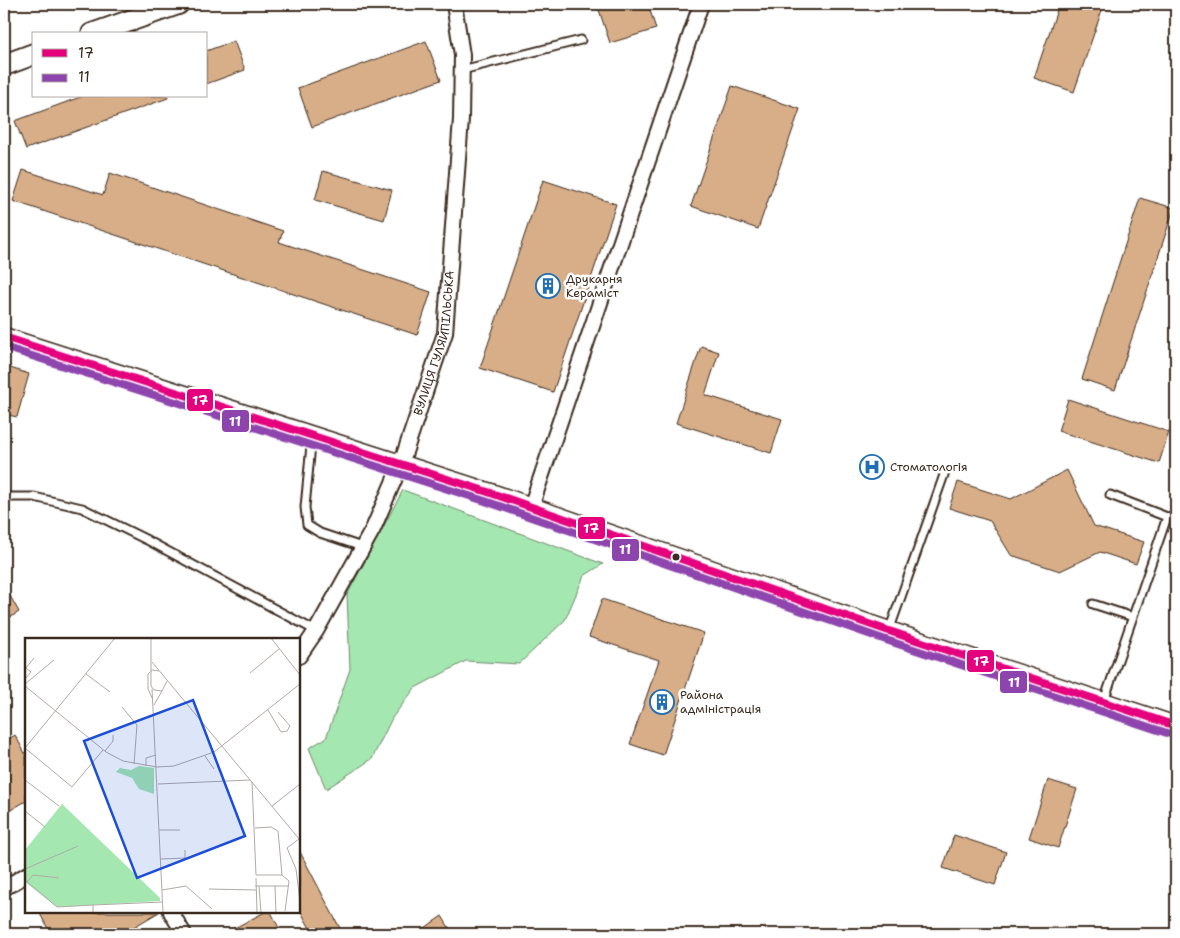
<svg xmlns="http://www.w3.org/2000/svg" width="1180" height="938" viewBox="0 0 1180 938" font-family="'Shantell Sans',sans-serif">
  <rect width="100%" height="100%" fill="#fff"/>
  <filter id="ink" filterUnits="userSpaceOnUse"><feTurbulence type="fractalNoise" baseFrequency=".02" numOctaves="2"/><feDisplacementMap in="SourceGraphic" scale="10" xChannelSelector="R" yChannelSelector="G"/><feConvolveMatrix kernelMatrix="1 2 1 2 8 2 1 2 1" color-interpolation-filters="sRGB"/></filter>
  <g filter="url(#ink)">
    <path fill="#a4e7b1" stroke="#708868" d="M403,490L603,564L584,576L565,620L519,664L466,661L415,688L392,718L372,759L326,789L309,748L326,738L350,669L347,595Z"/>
    <path fill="#d7ae88" stroke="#3b2a1e" d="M597,4H648L656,29L610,43Z
      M1059,4H1104L1074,92L1034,78Z
      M234,41L245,70L206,84V51Z
      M426,41L441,80L312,127L298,88Z
      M732,86L800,109L758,229L691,206Z
      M83,96H168V98L26,149L15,121Z
      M23,170L103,195L110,173L283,231L279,242L431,292L417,335L13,201Z
      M323,171L392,190L384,220L315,200Z
      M543,180L616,204L553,392L480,368Z
      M1140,198L1174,208L1115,390L1082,379Z
      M701,346L719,352L705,395L782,419L771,453L676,423Z
      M4,366L29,374L17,417L4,414Z
      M1068,399L1169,432L1159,463L1058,431Z
      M1067,470L1094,526L1144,542L1136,564L1100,552L1060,571L1011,555L990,521L949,508L958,482L1011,499Z
      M4,585L19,612L4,621Z
      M602,599L704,633L663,755L630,744L659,660L589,637Z
      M15,735L26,755V801L4,814V742Z
      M1048,780L1077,789L1058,848L1029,838Z
      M954,835L1006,852L995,885L943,868Z
      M299,850L343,934H313L299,908Z
      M39,912H159L122,934H51Z
      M265,912H271L282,934H223Z
      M442,916L453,934H416Z"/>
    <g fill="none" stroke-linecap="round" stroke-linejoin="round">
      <defs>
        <path id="service" d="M462,70L581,40
          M312,435L305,507L307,525L320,533L362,547
          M4,497H34L82,508L147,540L316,631
          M1093,604L1133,617
          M889,631L945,472
          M1104,701L1167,517L1110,495"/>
        <g id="minor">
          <path d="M531,507L701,4"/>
          <path id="s1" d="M299,656L316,631L373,529L401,464L445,333L461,119L462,55L454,4"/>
          <path d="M4,888L26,875"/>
          <path d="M171,912L184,934"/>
        </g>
        <path id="tertiary" d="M4,337L488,492L889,631L1176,726"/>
        <path id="secondary" d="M92,34L178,4
          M4,65L34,54"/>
      </defs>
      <use href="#service" stroke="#3b2a1e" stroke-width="11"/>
      <use href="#minor" stroke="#3b2a1e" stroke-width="18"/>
      <use href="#tertiary" stroke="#3b2a1e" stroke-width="21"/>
      <use href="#secondary" stroke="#3b2a1e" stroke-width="24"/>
      <use href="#service" stroke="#fff" stroke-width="7"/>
      <use href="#minor" stroke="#fff" stroke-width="14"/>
      <use href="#tertiary" stroke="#fff" stroke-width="18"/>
      <use href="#secondary" stroke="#fff" stroke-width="20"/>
      <defs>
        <path id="bus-1" d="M4,337L488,492L889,631L1176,726"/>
        <path id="bus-2" d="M4,347L485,501L886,640L1173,735"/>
      </defs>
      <use href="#bus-1" stroke="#fff" stroke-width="11"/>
      <use href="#bus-2" stroke="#fff" stroke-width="11"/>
      <use href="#bus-1" stroke="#e5007d" stroke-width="8"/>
      <use href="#bus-2" stroke="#8e44ad" stroke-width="8"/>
    </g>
  </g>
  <defs>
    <symbol id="building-ring" viewBox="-11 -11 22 22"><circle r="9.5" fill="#fff" stroke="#1f6fb2" stroke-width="1.5"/><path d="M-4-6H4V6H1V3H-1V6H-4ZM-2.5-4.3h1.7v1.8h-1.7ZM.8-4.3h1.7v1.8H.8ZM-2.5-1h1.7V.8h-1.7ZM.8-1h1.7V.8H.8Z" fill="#1f6fb2"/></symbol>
    <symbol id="hospital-ring" viewBox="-11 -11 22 22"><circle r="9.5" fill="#fff" stroke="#1f6fb2" stroke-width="1.5"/><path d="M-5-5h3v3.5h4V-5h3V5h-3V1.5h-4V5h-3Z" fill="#1f6fb2"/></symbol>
  </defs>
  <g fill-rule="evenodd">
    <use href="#building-ring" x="534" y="272" width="28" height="28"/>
    <use href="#hospital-ring" x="858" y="453" width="28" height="28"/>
    <use href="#building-ring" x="648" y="688" width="28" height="28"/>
  </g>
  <circle fill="#3b2a1e" stroke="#fff" stroke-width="2" cx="676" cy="557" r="4.5"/>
  <g text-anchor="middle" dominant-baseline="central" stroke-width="5" stroke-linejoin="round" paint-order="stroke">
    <g font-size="12" fill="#3b2a1e" stroke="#fff" text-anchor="start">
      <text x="566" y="279">Друкарня<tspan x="566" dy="14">Кераміст</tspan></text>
      <text x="890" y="467">Стоматологія</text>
      <text x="680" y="695">Района<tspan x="680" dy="14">адміністрація</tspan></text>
    </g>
    <g font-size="12" fill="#3b2a1e" stroke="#fff">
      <text stroke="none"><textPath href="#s1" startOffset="344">ВУЛИЦЯ ГУЛЯЙПІЛЬСЬКА</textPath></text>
    </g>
  </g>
  <g transform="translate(25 638)">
    <rect width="275" height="275" fill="#fff"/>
    <path d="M114,128L129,130V156L114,151L107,140L91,134L95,130L106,132ZM37,166L135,260V263L32,269L0,244V212Z" fill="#a4e7b1"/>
    <path fill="none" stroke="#b1aaa5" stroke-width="1" d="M126,0V48L129,52L137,53L142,43M246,0L275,37M127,24L275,202M225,35L254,11M61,36L85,54M0,41L6,34L1,30L9,20M0,46L29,22M0,48L81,114L98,123L132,129L149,128L189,114L275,46M127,51L138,275M127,60L123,51V36L127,32L134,33M129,67L137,53M97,69L112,87L109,126M243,72L256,94L262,93L265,88L253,74M0,110L90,0M0,110L47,149L78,112M80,113L88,103V97M180,118L189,131M121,128V120L131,117M0,142L34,168M227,144L231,237H257L253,193L246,189L230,190M133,146L225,142M247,168L275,146M0,173L20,189M134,192H155M274,201L262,210L271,231L275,264M136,221L160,220V212M0,231L53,208M257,237L264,243L260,273M231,240L232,275M0,242L32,269L68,267V275M2,244L8,237L34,240M230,248H263M234,248L236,275M250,248L251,275M184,251L231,252M137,252L161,248L187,271M68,267L137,264"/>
    <path fill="#1d4ed8" fill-opacity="0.15" stroke="#1d4ed8" stroke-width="2.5" d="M168,62L220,198L112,240L59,103Z"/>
    <rect width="275" height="275" fill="none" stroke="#3b2a1e" stroke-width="2.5"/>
  </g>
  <g stroke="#fff" stroke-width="2">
    <rect x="186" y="388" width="28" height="24" rx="5" fill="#e5007d"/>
    <rect x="221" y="409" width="29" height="24" rx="5" fill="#8e44ad"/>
    <rect x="577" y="516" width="29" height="24" rx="5" fill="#e5007d"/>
    <rect x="611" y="538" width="29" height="24" rx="5" fill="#8e44ad"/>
    <rect x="966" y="649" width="29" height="24" rx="5" fill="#e5007d"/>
    <rect x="999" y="670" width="29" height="24" rx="5" fill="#8e44ad"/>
  </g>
  <g font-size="14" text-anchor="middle" font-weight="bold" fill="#fff">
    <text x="200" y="405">17</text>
    <text x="235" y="426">11</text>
    <text x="591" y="533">17</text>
    <text x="625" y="554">11</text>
    <text x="981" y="666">17</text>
    <text x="1014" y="687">11</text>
  </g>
  <rect width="1180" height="938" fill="none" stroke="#fff" stroke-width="20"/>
  <rect x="10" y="10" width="1160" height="918" fill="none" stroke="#3b2a1e" stroke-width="2" filter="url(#ink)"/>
  <rect x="32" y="32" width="175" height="65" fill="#ffffff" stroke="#b1aaa5"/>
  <rect x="42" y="49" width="25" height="8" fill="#e5007d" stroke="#b1aaa5"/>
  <text x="78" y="58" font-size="15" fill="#3b2a1e">17</text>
  <rect x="42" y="74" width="25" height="8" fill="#8e44ad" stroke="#b1aaa5"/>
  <text x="78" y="82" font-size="15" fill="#3b2a1e">11</text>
</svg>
